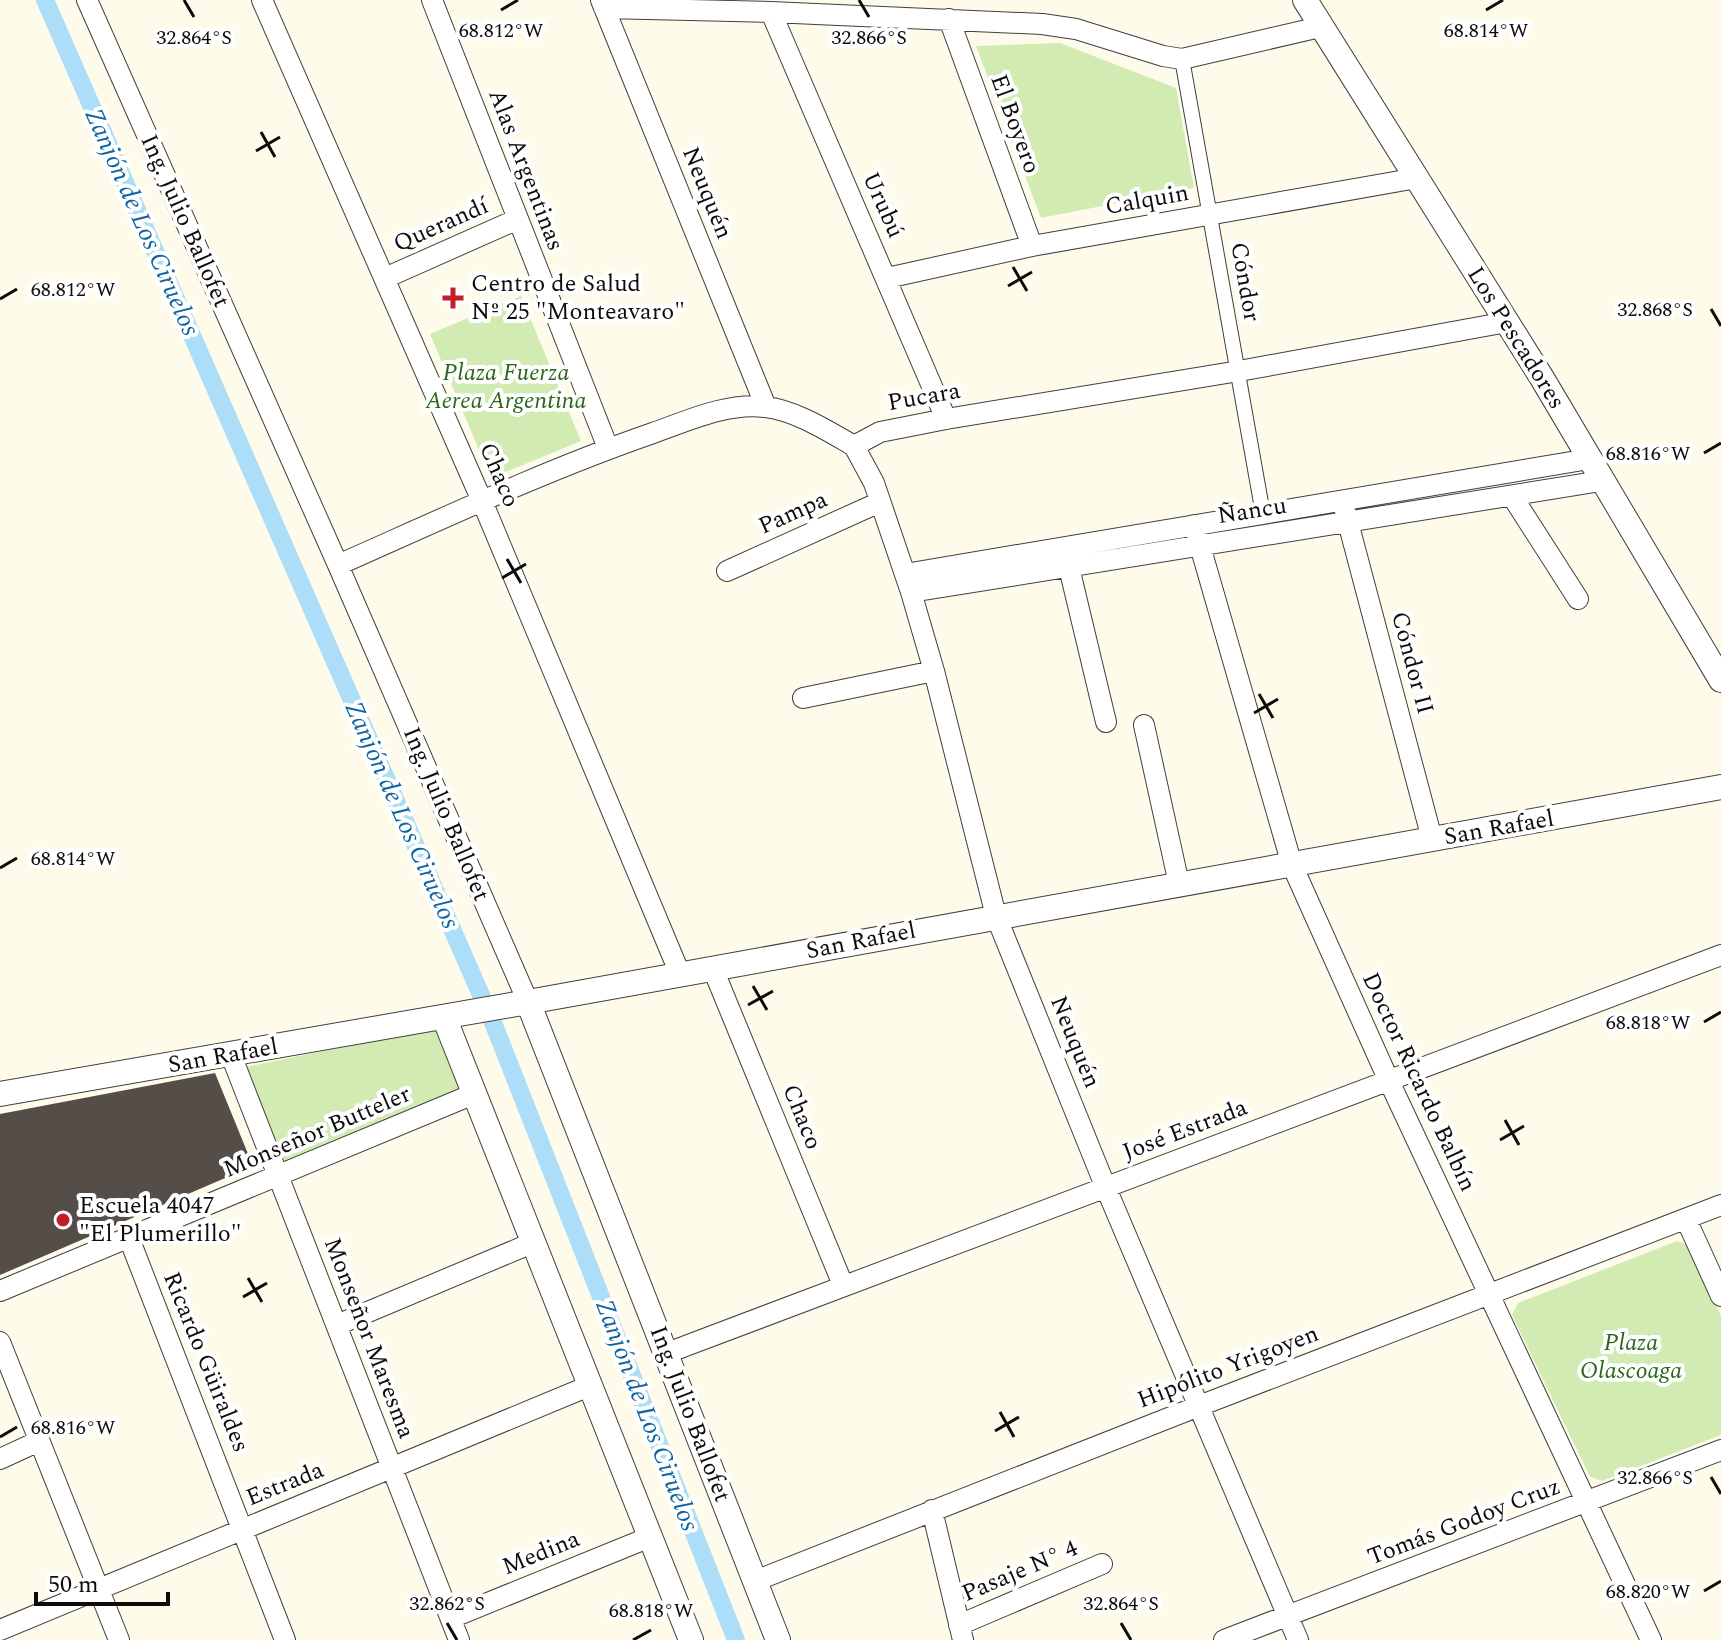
<svg xmlns="http://www.w3.org/2000/svg" width="1721" height="1640" viewBox="0 0 1721 1640" font-family="Spectral,serif">
  <rect width="100%" height="100%" fill="#fffbeb"/>
  <path fill="#d1ebb3" d="M1060,43L1176,88L1194,188L1041,218L976,46Z
    M521,296L581,441L491,478L430,334Z
    M436,1028L459,1089L285,1162L246,1067Z
    M1677,1241L1689,1245L1721,1316V1435L1602,1481L1590,1477L1512,1315L1518,1303Z"/>
  <g fill="none" stroke-linecap="round" stroke-linejoin="round">
    <path stroke="#addef9" stroke-width="18" d="M45,0L492,1020L736,1640"/>
  </g>
  <path fill="#554d48" d="M215,1073L253,1166L0,1275V1114Z"/>
  <g fill="none" stroke-linecap="round" stroke-linejoin="round">
    <defs>
      <path id="pedestrian" d="M1182,59L1263,514"/>
      <path id="minor" d="M87,0L338,565L528,1002
        M262,0L482,501L680,974
        M432,0L608,448
        M601,0L766,407
        M604,8L771,12L1042,24L1076,29L1163,56L1182,59L1320,27
        M771,12L946,419
        M949,19L1032,246
        M385,278L518,219
        M887,278L1032,246L1417,178
        M854,446L874,483L911,592L934,671L996,916L1106,1188L1298,1640
        M854,446L880,432L946,419L1239,371L1507,322
        M1512,496L1578,599
        M1345,511L1432,839
        M1194,525L1292,865L1389,1081L1651,1640
        M1066,555L1106,722
        M338,565C442,519 546,470 653,433C687,421 728,402 765,407C795,410 828,431 854,446
        M727,571L880,502
        M905,574L1589,459
        M911,592L1601,481
        M803,698L934,671
        M1144,725L1179,884
        M713,969L843,1285
        M231,1055L459,1640
        M1686,1219L1721,1296
        M129,1238L285,1640
        M0,1291L476,1093
        M337,1325L532,1243
        M0,1342L119,1640
        M667,1353L1721,955
        M0,1459L39,1441
        M932,1510L963,1640
        M755,1581L1199,1406L1721,1205
        M451,1618L650,1537
        M959,1625L1102,1564
        M0,1630L589,1386
        M1224,1640L1721,1450"/>
      <path id="tertiary" d="M1305,0L1542,378L1721,680
        M528,1002L778,1640
        M444,1017L691,1640
        M0,1094L528,1002L1721,787"/>
    </defs>
    <use href="#pedestrian" stroke="#3f3f3f" stroke-width="16"/>
    <use href="#minor" stroke="#3f3f3f" stroke-width="22"/>
    <use href="#tertiary" stroke="#3f3f3f" stroke-width="26"/>
    <use href="#pedestrian" stroke="#fff" stroke-width="14"/>
    <use href="#minor" stroke="#fff" stroke-width="20"/>
    <use href="#tertiary" stroke="#fff" stroke-width="24"/>
  </g>
  <path fill="none" stroke="#0c0c0c" stroke-width="3" d="M184,0L194,17M859,0L869,17M501,10L518,0M1486,10L1503,0M261,132L275,157M256,151L280,137M1013,267L1027,291M1008,286L1032,272M0,299L17,289M1711,309L1721,326M1704,453L1721,443M507,559L521,583M502,578L526,564M1259,694L1273,718M1254,713L1278,699M0,868L17,858M753,986L767,1010M748,1005L773,991M1704,1022L1721,1012M1505,1120L1519,1145M1500,1140L1524,1126M248,1278L262,1302M243,1297L267,1283M1000,1412L1014,1437M995,1431L1019,1417M0,1437L17,1427M1711,1477L1721,1494M1704,1591L1721,1581M447,1623L457,1640M1121,1623L1131,1640M633,1640L651,1630"/>
  <g fill="#c31d28" stroke="#fff" stroke-width="3">
    <path d="M449 286h8v8h8v8h-8v8h-8v-8h-8v-8h8z"/>
    <circle cx="63" cy="1220" r="8"/>
  </g>
  <g text-anchor="middle" dominant-baseline="central" stroke-width="8" stroke-linejoin="round" paint-order="stroke">
    <g font-size="24" fill="#0c0c0c" stroke="#fff">
      <text transform="translate(1015 124) rotate(70)">El Boyero</text>
      <text transform="translate(526 170) rotate(69)">Alas Argentinas</text>
      <text transform="translate(707 193) rotate(68)">Neuquén</text>
      <text transform="translate(1147 200) rotate(-10)">Calquin</text>
      <text transform="translate(883 205) rotate(66)">Urubú</text>
      <text transform="translate(185 221) rotate(66)">Ing. Julio Ballofet</text>
      <text transform="translate(441 225) rotate(-24)">Querandí</text>
      <text transform="translate(1245 282) rotate(80)">Cóndor</text>
      <text transform="translate(1516 338) rotate(58)">Los Pescadores</text>
      <text transform="translate(924 397) rotate(-10)">Pucara</text>
      <text transform="translate(499 475) rotate(67)">Chaco</text>
      <text transform="translate(1252 511) rotate(-9)">Ñancu</text>
      <text transform="translate(793 513) rotate(-24)">Pampa</text>
      <text transform="translate(1412 663) rotate(75)">Cóndor II</text>
      <text transform="translate(446 814) rotate(67)">Ing. Julio Ballofet</text>
      <text transform="translate(1499 828) rotate(-10)">San Rafael</text>
      <text transform="translate(861 941) rotate(-11)">San Rafael</text>
      <text transform="translate(1075 1042) rotate(68)">Neuquén</text>
      <text transform="translate(223 1056) rotate(-10)">San Rafael</text>
      <text transform="translate(1419 1082) rotate(65)">Doctor Ricardo Balbín</text>
      <text transform="translate(802 1117) rotate(68)">Chaco</text>
      <text transform="translate(1185 1130) rotate(-21)">José Estrada</text>
      <text transform="translate(317 1132) rotate(-23)">Monseñor Butteler</text>
      <text transform="translate(369 1338) rotate(69)">Monseñor Maresma</text>
      <text transform="translate(206 1362) rotate(68)">Ricardo Güiraldes</text>
      <text transform="translate(1228 1367) rotate(-21)">Hipólito Yrigoyen</text>
      <text transform="translate(690 1414) rotate(69)">Ing. Julio Ballofet</text>
      <text transform="translate(285 1484) rotate(-22)">Estrada</text>
      <text transform="translate(1464 1522) rotate(-21)">Tomás Godoy Cruz</text>
      <text transform="translate(541 1553) rotate(-22)">Medina</text>
      <text transform="translate(1020 1571) rotate(-23)">Pasaje N° 4</text>
    </g>
    <g font-size="24" fill="#0c0c0c" stroke="#fff" text-anchor="start">
      <text x="471" y="284">Centro de Salud<tspan x="471" dy="28">Nº 25 "Monteavaro"</tspan></text>
      <text x="79" y="1206">Escuela 4047<tspan x="79" dy="28">"El Plumerillo"</tspan></text>
    </g>
    <g font-size="24" font-style="italic" fill="#2b6719" stroke="#fff">
      <text x="506" y="373">Plaza Fuerza<tspan x="506" dy="28">Aerea Argentina</tspan></text>
      <text x="1631" y="1343">Plaza<tspan x="1631" dy="28">Olascoaga</tspan></text>
    </g>
    <g font-size="26" font-style="italic" fill="#0f65a4" stroke="#fff">
      <text transform="translate(142 222) rotate(66)">Zanjón de Los Ciruelos</text>
      <text transform="translate(402 815) rotate(66)">Zanjón de Los Ciruelos</text>
      <text transform="translate(647 1415) rotate(69)">Zanjón de Los Ciruelos</text>
    </g>
  </g>
  <g font-size="20" text-anchor="middle" fill="#0c0c0c" stroke="#fff" stroke-width="8" stroke-linejoin="round" paint-order="stroke">
    <text x="501" y="37">68.812°W</text>
    <text x="1486" y="37">68.814°W</text>
    <text x="194" y="44">32.864°S</text>
    <text x="869" y="44">32.866°S</text>
    <text x="73" y="296">68.812°W</text>
    <text x="1655" y="316">32.868°S</text>
    <text x="1648" y="460">68.816°W</text>
    <text x="73" y="865">68.814°W</text>
    <text x="1648" y="1029">68.818°W</text>
    <text x="73" y="1434">68.816°W</text>
    <text x="1655" y="1484">32.866°S</text>
    <text x="1648" y="1598">68.820°W</text>
    <text x="447" y="1610">32.862°S</text>
    <text x="1121" y="1610">32.864°S</text>
    <text x="651" y="1617">68.818°W</text>
  </g>
  <path d="M36 1592v12h132v-12" fill="none" stroke="#0c0c0c" stroke-width="4"/>
  <text x="48" y="1592" font-size="24" fill="#0c0c0c" stroke="#ffffff" stroke-width="6" paint-order="stroke">50 m</text>
</svg>
